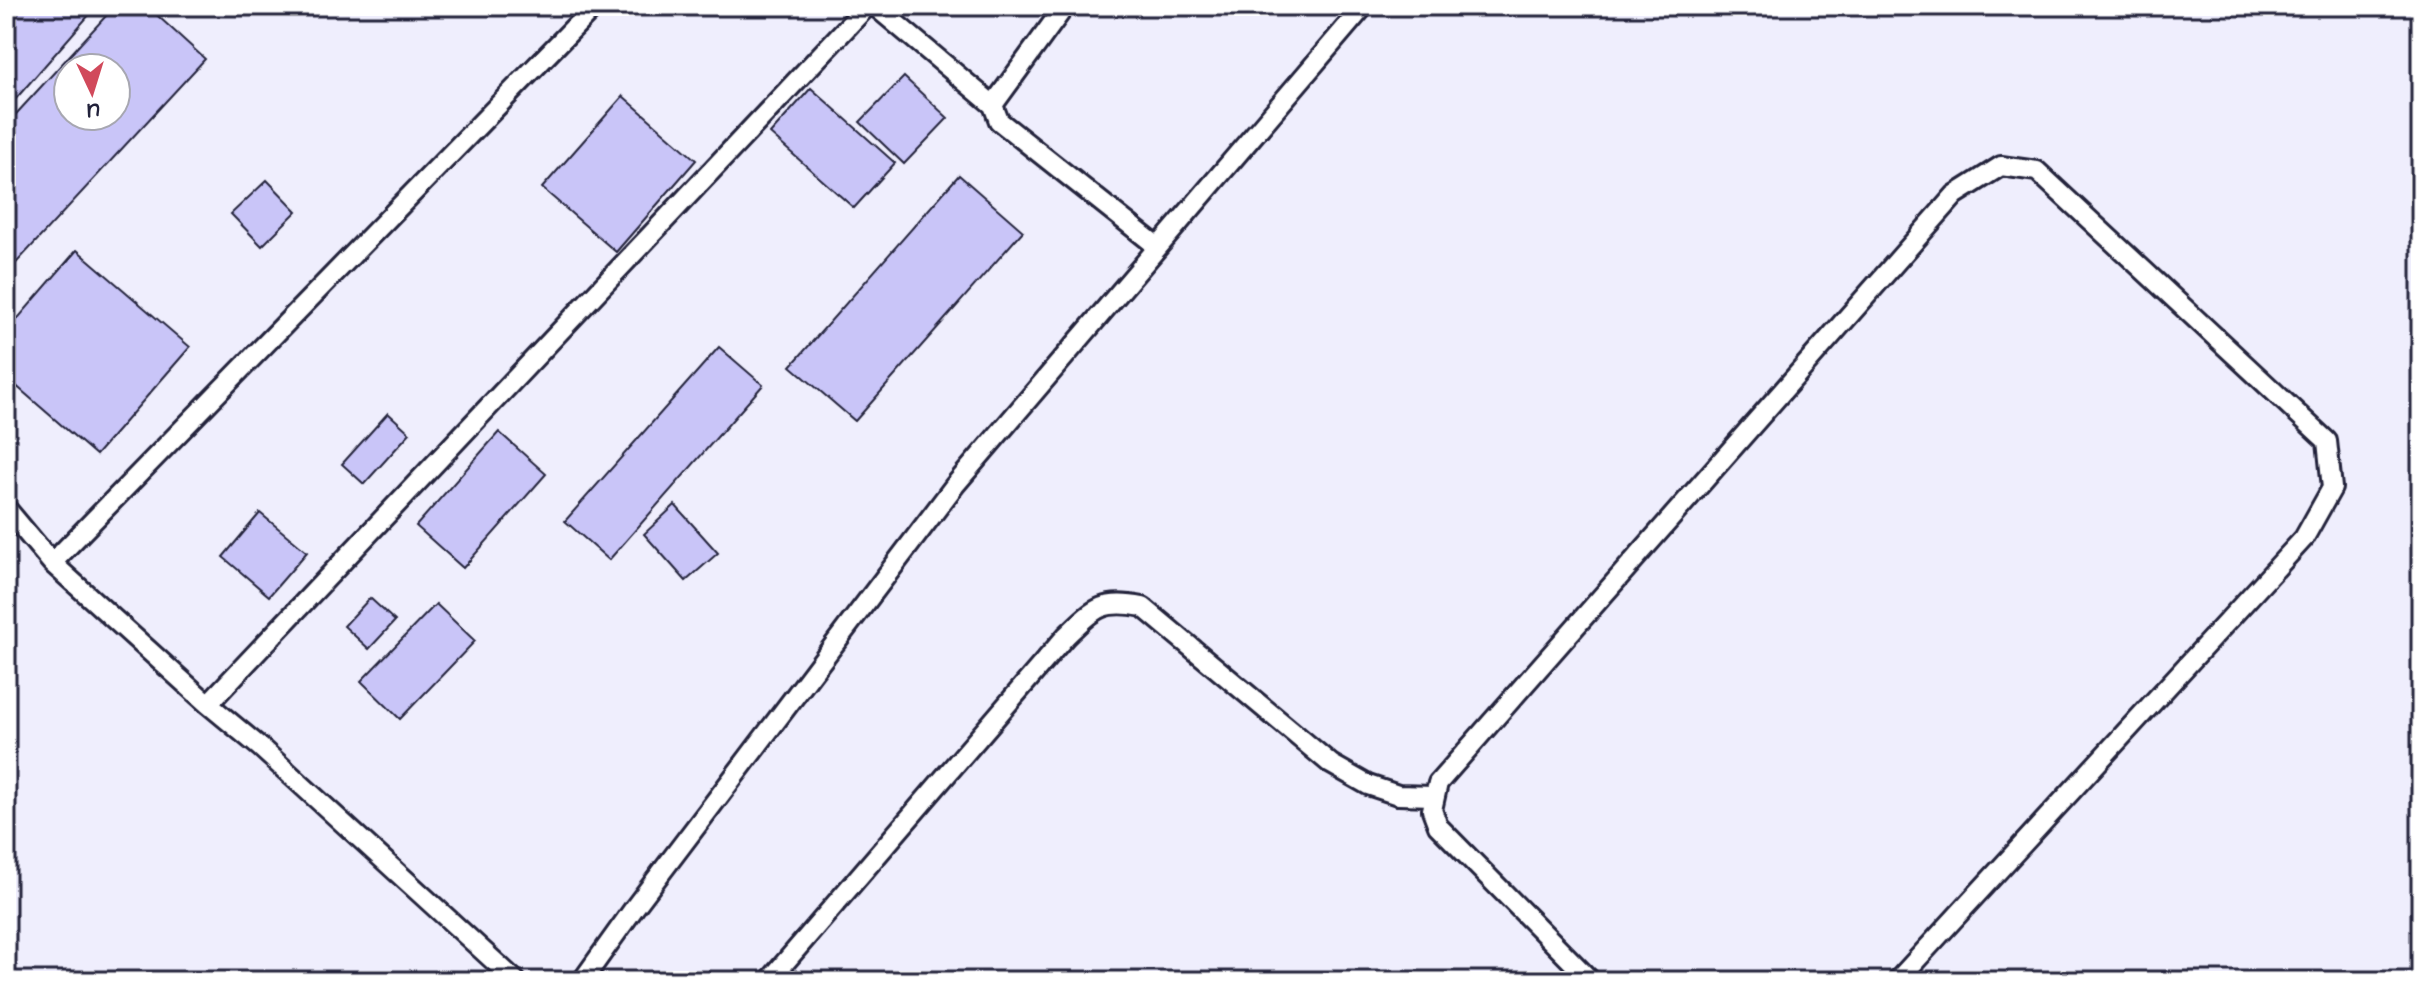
<svg xmlns="http://www.w3.org/2000/svg" width="2427" height="987" viewBox="0 0 2427 987" font-family="'Architects Daughter',sans-serif">
  <rect width="100%" height="100%" fill="#fff"/>
  <filter id="ink" filterUnits="userSpaceOnUse"><feTurbulence type="fractalNoise" baseFrequency=".0125" numOctaves="2"/><feDisplacementMap in="SourceGraphic" scale="16" xChannelSelector="R" yChannelSelector="G"/><feConvolveMatrix kernelMatrix="1 2 1 2 8 2 1 2 1" color-interpolation-filters="sRGB"/></filter>
  <g filter="url(#ink)">
    <path fill="#efeefd" fill-rule="evenodd" d="M6,6H2421V981H6ZM68,68H116V116H68Z"/>
    <path fill="#c9c5f8" stroke="#22223b" stroke-width="2" fill-rule="evenodd" d="M6,6H97L6,110Z
      M115,6H147L205,59L6,274V125ZM68,68H116V116H68Z
      M732,6H749L741,14Z
      M904,77L948,118L904,164L860,122Z
      M811,88L895,163L854,208L770,134Z
      M623,96L696,160L616,252L542,188Z
      M959,175L1023,231L855,421L791,366Z
      M267,180L297,211L262,246L231,214Z
      M77,250L190,347L96,455L6,377V332Z
      M719,347L763,385L609,560L565,521Z
      M388,413L410,433L364,484L342,464Z
      M499,432L546,474L463,568L416,526Z
      M675,505L718,553L686,581L644,534Z
      M260,513L307,552L269,596L223,557Z
      M370,598L395,621L369,649L344,626Z
      M436,604L475,641L400,719L361,681Z"/>
    <g fill="none" stroke-linecap="round" stroke-linejoin="round">
      <defs>
        <path id="service" d="M875,6L993,105
          M1065,6L993,105L999,121L1158,247
          M6,508L52,563L208,704L260,747L516,981
          M52,563L595,6
          M208,704L867,6
          M582,981L635,907L955,485L1364,6
          M769,981L1066,636C1095,608 1102,599 1143,607L1331,764L1368,785L1398,795L1434,796
          M1591,981L1438,826L1432,810L1438,783L1955,195L2001,166L2037,171L2327,441L2332,488L2304,538L1897,981"/>
      </defs>
      <use href="#service" stroke="#22223b" stroke-width="24"/>
      <use href="#service" stroke="#fff" stroke-width="18"/>
    </g>
  </g>
  <rect width="2427" height="987" fill="none" stroke="#fff" stroke-width="32"/>
  <rect x="16" y="16" width="2395" height="955" fill="none" stroke="#22223b" stroke-width="3" filter="url(#ink)"/>
  <g transform="translate(92 92) rotate(176)"><circle r="38" fill="#ffffff" stroke="#a7a7b1" stroke-width="2"/>
  <path d="M0-6L14 30L0 20L-14 30Z" fill="#d1495b"/>
  <text y="-12" font-size="22" font-weight="bold" text-anchor="middle" fill="#22223b">U</text>
  </g>
</svg>
